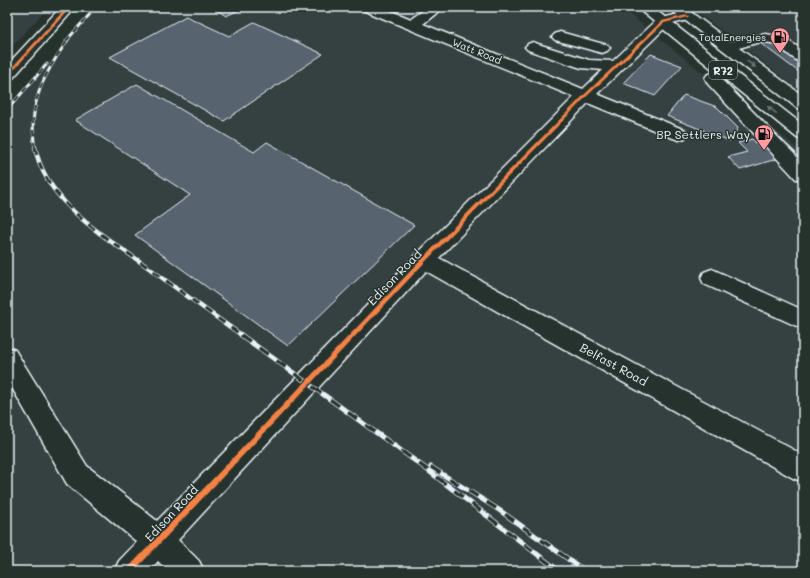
<svg xmlns="http://www.w3.org/2000/svg" width="810" height="578" viewBox="0 0 810 578" font-family="Mali,sans-serif">
  <rect width="100%" height="100%" fill="#26332d"/>
  <filter id="ink" filterUnits="userSpaceOnUse"><feTurbulence type="fractalNoise" baseFrequency=".025" numOctaves="2"/><feDisplacementMap in="SourceGraphic" scale="8" xChannelSelector="R" yChannelSelector="G"/><feConvolveMatrix kernelMatrix="1 2 1 2 8 2 1 2 1" color-interpolation-filters="sRGB"/></filter>
  <g filter="url(#ink)">
    <path fill="#354141" d="M96,7H620L803,153V571H7V113Z
      M691,7H803V93Z
      M7,9L44,12L7,51Z"/>
    <path fill="#586370" stroke="#e8f1f8" d="M212,7H246L226,16Z
      M186,16L229,36L254,22L323,54L224,121L110,57Z
      M773,40L803,62V75L760,43Z
      M651,54L682,66L655,96L623,83Z
      M137,84L254,152L267,142L414,225L288,346L135,235L190,195L75,120Z
      M684,95L717,107L738,128L730,141L667,116Z
      M752,139L760,147L782,140L796,153L740,170L728,157L747,152L738,143Z"/>
    <g fill="none" stroke-linecap="round" stroke-linejoin="round">
      <defs>
        <path id="minor" d="M61,7H76L13,78L7,80V65Z
          M361,7H381L411,19L428,7H444L423,24L583,89L603,70L581,68L528,50L525,47L528,44L533,42L538,44L589,60L613,61L658,19L687,12L692,13L694,16L692,19L668,25L597,94L685,130L688,134L685,138L679,140L673,138L588,103L439,258L803,455V482L793,478L426,271L178,540L199,561L204,571H168L158,561L149,571H114L119,561L137,542L67,484L7,379V347L15,350L87,466L157,521L417,254L574,97L363,10Z
          M560,32L607,45L610,48L607,51L602,53L555,40L552,37L555,34Z
          M766,34L782,37L803,50V63C791,60 783,46 771,43C754,39 738,53 722,49L719,46L722,43Z
          M724,67L730,69L732,72L730,75L722,80L803,163V180L796,179L708,84L705,78L707,75Z
          M712,269L803,310V329L704,284L701,278L704,272Z"/>
        <path id="major" d="M636,7H652L803,125V140L797,138Z
          M668,7H684L803,96V109L797,108Z"/>
      </defs>
      <use href="#minor" stroke="#e8f1f8" stroke-width="3"/>
      <use href="#major" stroke="#e8f1f8" stroke-width="3"/>
      <use href="#minor" fill="#26332d" fill-rule="evenodd"/>
      <use href="#major" fill="#26332d" fill-rule="evenodd"/>
      <defs>
        <path id="rail-far2" d="M66,41L90,14
          M7,110L47,64
          M35,148C27,103 45,72 70,37"/>
        <path id="rail-far1" d="M35,147C46,204 106,237 149,268C180,291 211,314 243,336"/>
        <path id="rail" d="M241,335L425,468L559,571
          M431,467L499,510L585,571"/>
      </defs>
      <use href="#rail-far2" stroke="#e8f1f8" stroke-width="3"/>
      <use href="#rail-far1" stroke="#e8f1f8" stroke-width="4.5"/>
      <use href="#rail" stroke="#e8f1f8" stroke-width="5"/>
      <use href="#rail-far2" stroke="#26332d" stroke-width="2" stroke-dasharray="6" stroke-linecap="butt"/>
      <use href="#rail-far1" stroke="#26332d" stroke-width="3" stroke-dasharray="8" stroke-linecap="butt"/>
      <use href="#rail" stroke="#26332d" stroke-width="3.5" stroke-dasharray="11" stroke-linecap="butt"/>
      <defs>
        <path id="cycleway" d="M67,7H71L8,76H7V73Z
          M687,15L689,16L688,17L664,23L587,96L426,261L134,571H126L127,569L422,259L585,94L662,21Z"/>
      </defs>
      <use href="#cycleway" stroke="#26332d" stroke-width="3"/>
      <use href="#cycleway" fill="#f48246" fill-rule="evenodd"/>
    </g>
    <defs><path id="oneway-solid" d="M-6-.8H1V-3.2L6.5 0L1 3.2V.8H-6Z"/></defs>
    <g fill="#6a7674">
      <use href="#oneway-solid" transform="translate(751 64) rotate(37)"/>
      <use href="#oneway-solid" transform="translate(772 110) rotate(-142)"/>
    </g>
  </g>
  <defs>
    <symbol id="fuel-pin" viewBox="-11 -11 22 30"><path d="M0 17L-7.5 6A9.5 9.5 0 1 1 7.5 6Z" fill="#ff9aa2" stroke="#26332d"/><path d="M-5.5-6h7V0h2V4h1.3V-2.5L3-4.5l.8-.8L6-3V5H2.5V1h-1V6h-7ZM-4.2-4.7v3.2H.2V-4.7Z" fill="#111"/></symbol>
  </defs>
  <g fill-rule="evenodd">
    <use href="#fuel-pin" x="769" y="26" width="22" height="30"/>
    <use href="#fuel-pin" x="753" y="123" width="22" height="30"/>
  </g>
  <g text-anchor="middle" dominant-baseline="central" stroke-width="3" stroke-linejoin="round" paint-order="stroke">
    <g font-size="10" fill="#e8f1f8" stroke="#26332d" text-anchor="end">
      <text x="766" y="37">TotalEnergies</text>
    </g>
    <g font-size="10" fill="#e8f1f8" stroke="#26332d">
      <text transform="translate(477 51) rotate(22)">Watt Road</text>
    </g>
    <rect fill="#26332d" stroke="#aeb8bb" stroke-width="1" x="709" y="61" width="28" height="18" rx="3"/>
    <g font-size="11" font-weight="bold" fill="#e8f1f8">
      <text x="723" y="70">R72</text>
    </g>
    <g font-size="12" fill="#e8f1f8" stroke="#26332d" text-anchor="end">
      <text x="750" y="134">BP Settlers Way</text>
    </g>
    <g font-size="12" fill="#e8f1f8" stroke="#26332d">
      <text transform="translate(394 277) rotate(-46)">Edison Road</text>
      <text transform="translate(614 364) rotate(29)">Belfast Road</text>
      <text transform="translate(171 513) rotate(-47)">Edison Road</text>
    </g>
  </g>
  <rect width="810" height="578" fill="none" stroke="#26332d" stroke-width="24"/>
  <rect x="12" y="12" width="786" height="554" fill="none" stroke="#e8f1f8" stroke-width="1.5" filter="url(#ink)"/>
</svg>
